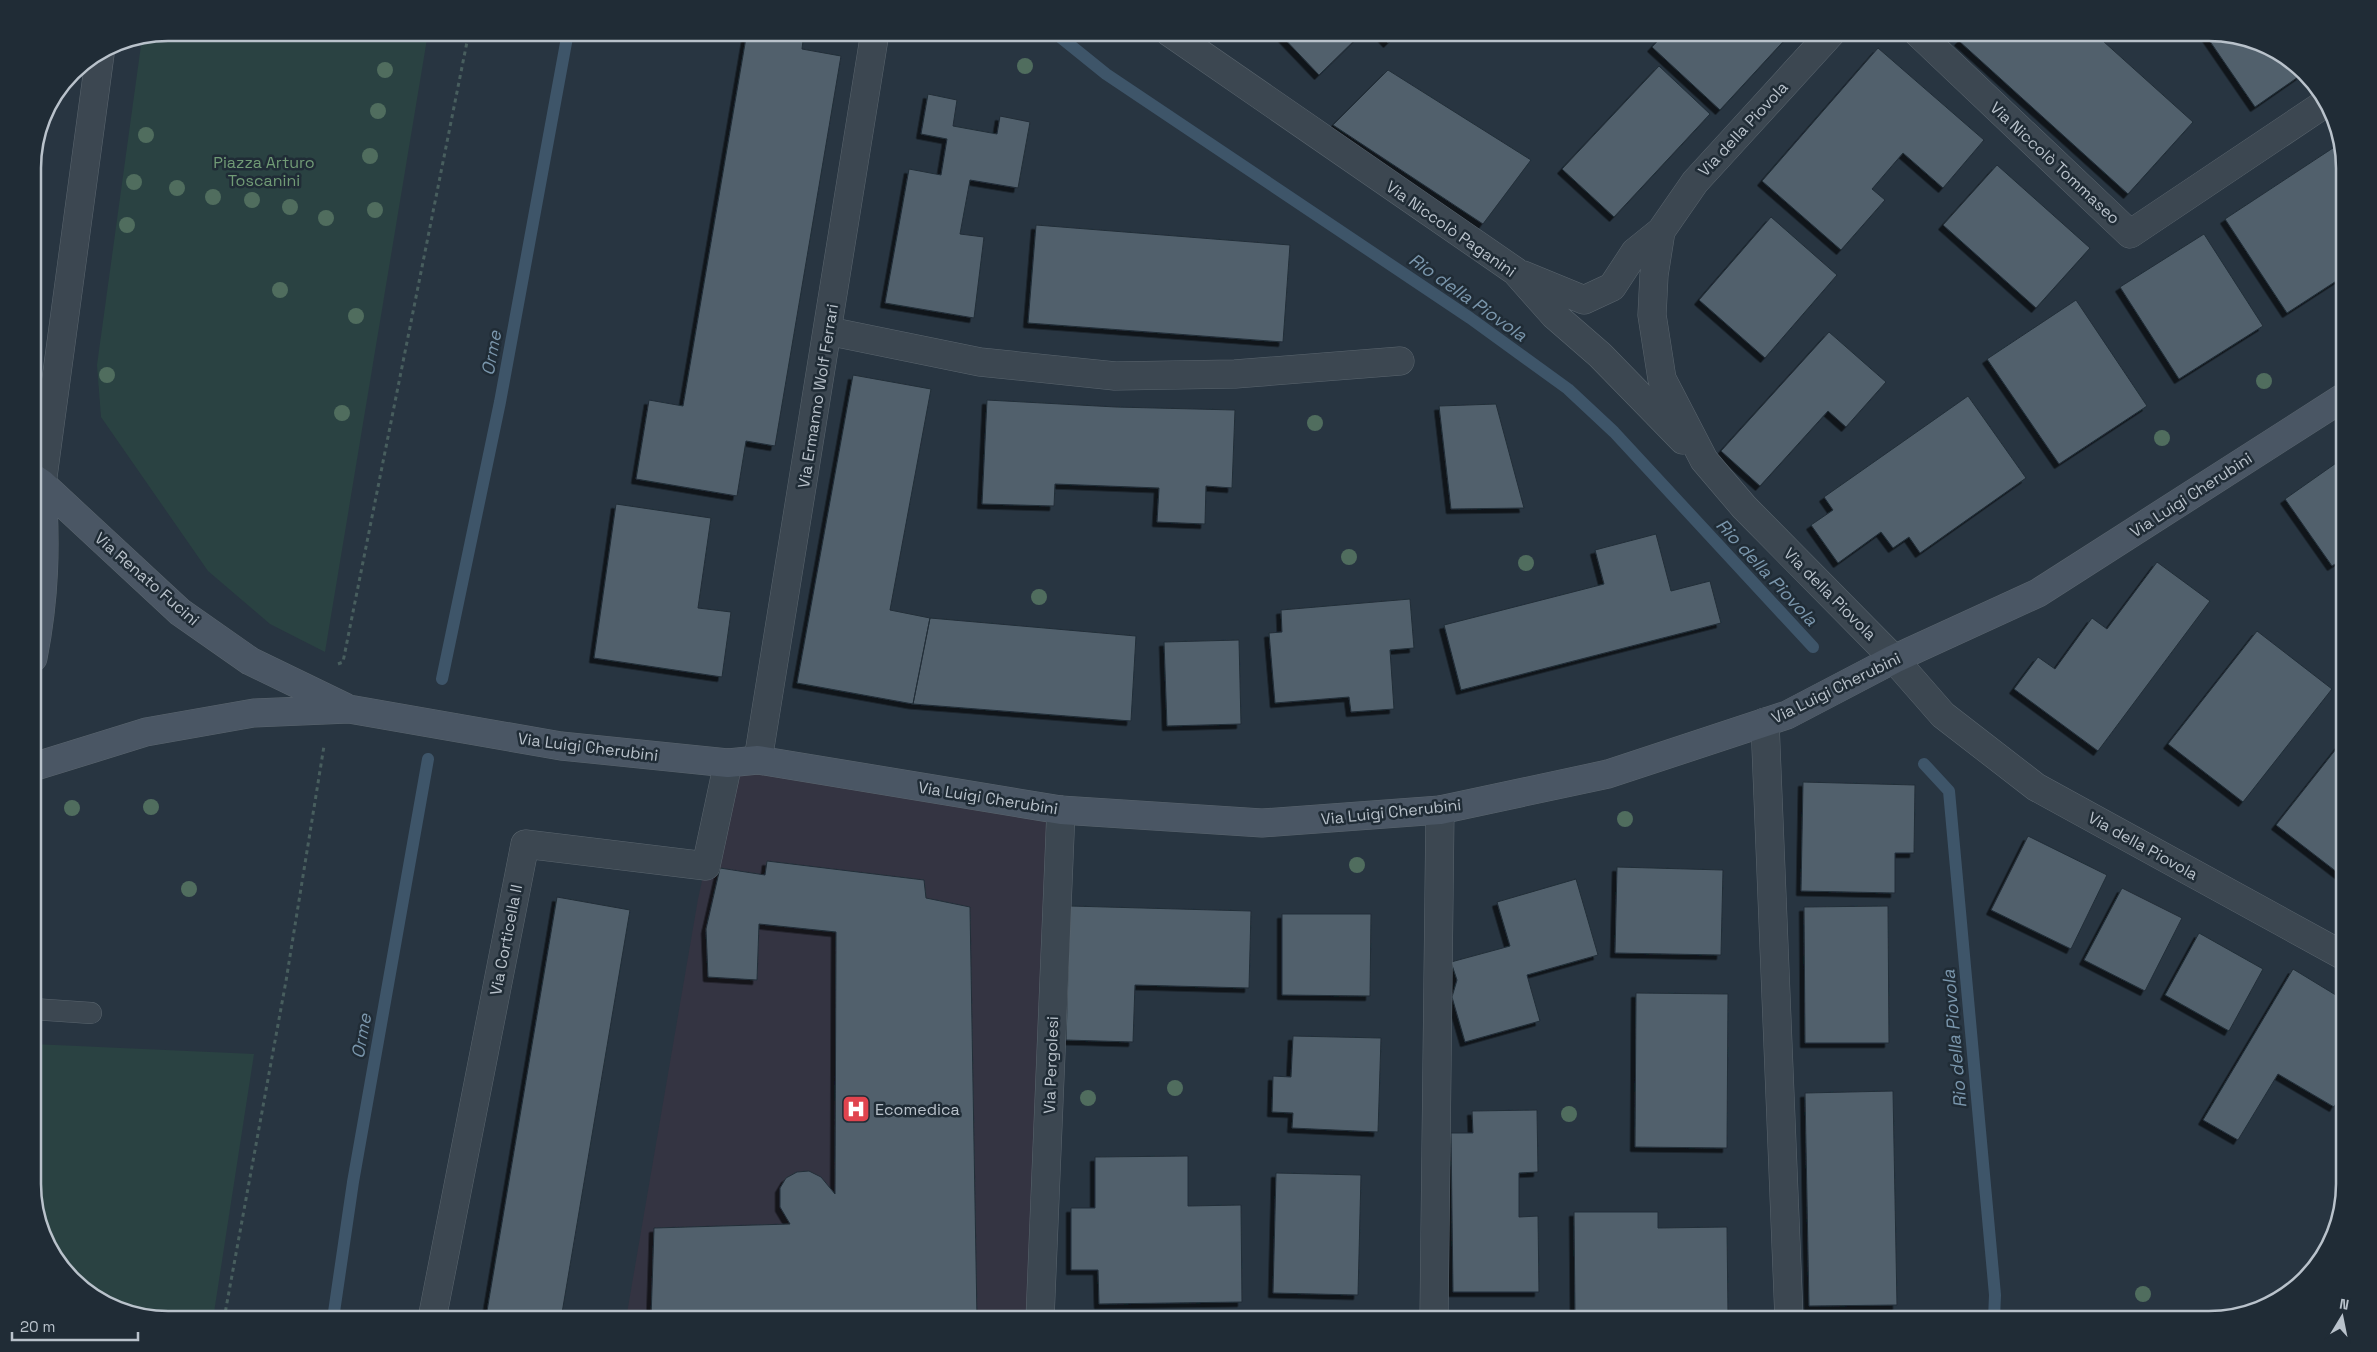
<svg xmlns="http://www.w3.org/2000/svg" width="2377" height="1352" viewBox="0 0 2377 1352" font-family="'Space Grotesk',sans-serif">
  <defs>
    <filter id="shadow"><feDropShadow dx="-4.5" dy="4.5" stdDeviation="0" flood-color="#0009"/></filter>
  </defs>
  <rect width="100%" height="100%" fill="#283541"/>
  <path fill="#343442" d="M728,763L1061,810L1040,1319H626L698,899Z"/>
  <path fill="#2a4242" d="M168,33H428L325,652L270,624L208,571L101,417L97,365L142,38Z
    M33,1044L254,1054L213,1319H168L101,1301L51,1252L33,1192Z"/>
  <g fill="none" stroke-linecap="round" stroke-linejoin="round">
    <path stroke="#3e5569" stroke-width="12" d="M1054,32L1106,74L1470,318L1568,389L1614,432L1813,647
      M442,679L500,402L568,32
      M1924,764L1949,791L1995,1295L1994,1319
      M333,1319L353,1182L428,759"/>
  </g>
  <path fill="#51606c" stroke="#222e38" filter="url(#shadow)" d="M747,32H804L802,49L841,56L775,446L746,441L737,496L636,479L649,400L683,406Z
    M1278,32H1363L1319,75Z
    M1378,32H1399L1388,43Z
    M1666,32H1792L1720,110L1652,47Z
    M1968,32H2093L2193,122L2128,194L1959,41Z
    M2212,33L2276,51L2301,75L2255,107L2207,37Z
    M1878,48L1984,140L1943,188L1903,153L1872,189L1885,200L1841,250L1762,181Z
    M1659,66L1710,114L1614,217L1562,169Z
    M1388,70L1531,160L1483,224L1333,125Z
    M928,94L957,100L953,126L997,134L1000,116L1030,122L1018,188L970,180L960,234L984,237L974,318L885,303L909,169L941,175L947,139L921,134Z
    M2339,144L2344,160V276L2287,313L2225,219Z
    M1997,165L2090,248L2036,308L1943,225Z
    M1771,217L1837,275L1765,358L1699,300Z
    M1036,225L1290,245L1283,342L1028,323Z
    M2204,234L2263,326L2179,379L2120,287Z
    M2076,300L2147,406L2059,464L1987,359Z
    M1829,332L1886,382L1846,427L1828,411L1760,486L1721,451Z
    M853,375L931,389L890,610L930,618L913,704L797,683Z
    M1968,396L2026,478L1920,553L1909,537L1893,548L1881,532L1838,563L1811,525L1833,510L1824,497Z
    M987,400L1116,407L1235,410L1232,488L1206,486L1205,524L1157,522L1159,488L1055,484L1054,506L982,504Z
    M1496,404L1524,508L1451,509L1439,406Z
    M2339,461L2344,468V558L2332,566L2285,499Z
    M616,504L711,518L698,608L731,612L722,677L594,658Z
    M1656,534L1671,591L1710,581L1721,623L1461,690L1444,625L1604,584L1595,550Z
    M2157,562L2210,601L2098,751L2014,689L2038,657L2055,669L2092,618L2107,629Z
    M1410,599L1414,648L1390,650L1394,709L1351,712L1349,697L1275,703L1269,633L1282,632L1281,610Z
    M930,618L1136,636L1131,721L913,704Z
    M2257,631L2332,689L2243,802L2168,744Z
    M1239,640L1241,724L1167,726L1164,642Z
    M2344,739V873L2342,876L2276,825Z
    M1803,782L1915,785L1914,853H1895V893L1801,891Z
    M2028,836L2107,875L2071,949L1991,910Z
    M767,861L924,880L926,898L970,907L977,1319H651L654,1228L790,1224L780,1207V1188L786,1178L797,1172L809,1171L821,1177L835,1194L836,932L759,924L757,980L708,977L706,929L720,868L765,875Z
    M1617,867L1723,870L1721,955L1615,953Z
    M1576,879L1598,955L1527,975L1540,1021L1465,1042L1452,997L1457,980L1451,962L1510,946L1497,902Z
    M2122,888L2182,918L2145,991L2084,960Z
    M557,897L630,910L561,1319H503L486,1317Z
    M1070,906L1251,911L1249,988L1135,985L1133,1042L1066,1040Z
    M1888,906L1889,1043H1805L1804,907Z
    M1282,914H1371L1370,996L1282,995Z
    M2199,933L2263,969L2229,1031L2165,995Z
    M2293,969L2344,1000V1089L2334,1107L2278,1074L2238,1140L2203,1120Z
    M1636,993L1728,994L1727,1148L1635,1147Z
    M1293,1036L1381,1038L1378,1132L1292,1128L1293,1113L1272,1112L1273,1076L1291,1077Z
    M1893,1091L1897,1305L1809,1306L1805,1093Z
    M1537,1110L1538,1172L1519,1173V1217L1538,1216L1539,1292H1453L1451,1133H1473L1472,1111Z
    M1188,1156V1206L1241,1205L1242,1302L1099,1304L1098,1270H1071V1208H1095V1157Z
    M1276,1173L1361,1175L1358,1295L1273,1293Z
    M1574,1212H1658V1228L1727,1227L1728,1314L1575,1316Z"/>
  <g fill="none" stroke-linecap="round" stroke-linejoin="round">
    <defs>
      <path id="service" d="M33,1009L91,1013"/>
      <path id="minor" d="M1169,32L1515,271L1554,315L1600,355L1683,440
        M1832,32L1695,182L1661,231L1654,275L1652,315L1662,379L1704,460L1744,507L1894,659
        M1917,32L2130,234L2327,102
        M1523,275L1584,300L1612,287L1635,252L1661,231
        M828,331L980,362L1115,376L1235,374L1400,361
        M42,484L100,54
        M1765,722L1789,1319
        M758,760L875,32
        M432,1319L525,844L706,866L728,763
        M1040,1319L1061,810
        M1434,1319L1440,810"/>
      <path id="tertiary" d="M1894,659L1943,715L2036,787L2344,956"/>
      <path id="secondary" d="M33,478L42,484L180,612L250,661L345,707
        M33,658C45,597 46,546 42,484
        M33,767L146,732L254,713L349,709L561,746L728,763L758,760L1061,810L1262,823L1440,810L1608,774L1787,715L1894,659L2038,593L2344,397"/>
    </defs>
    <use href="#service" stroke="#5a656e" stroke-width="22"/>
    <use href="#minor" stroke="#5a656e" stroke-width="29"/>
    <use href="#tertiary" stroke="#5a656e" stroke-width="29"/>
    <use href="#secondary" stroke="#5a656e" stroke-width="29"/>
    <path stroke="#485e5e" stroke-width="3" stroke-dasharray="4 4" stroke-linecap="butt" d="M338,664L343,662L469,32
      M224,1319L286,981L324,746"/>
    <use href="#service" stroke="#3c4751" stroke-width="21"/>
    <use href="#minor" stroke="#3c4751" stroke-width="28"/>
    <use href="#tertiary" stroke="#3c4751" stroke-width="28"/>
    <use href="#secondary" stroke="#4a5664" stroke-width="28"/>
  </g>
  <g fill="#506d5e">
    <circle cx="1025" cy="66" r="8"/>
    <circle cx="385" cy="70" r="8"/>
    <circle cx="378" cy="111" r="8"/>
    <circle cx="146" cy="135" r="8"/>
    <circle cx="370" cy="156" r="8"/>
    <circle cx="134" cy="182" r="8"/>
    <circle cx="177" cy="188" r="8"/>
    <circle cx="213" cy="197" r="8"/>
    <circle cx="252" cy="200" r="8"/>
    <circle cx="290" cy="207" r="8"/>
    <circle cx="375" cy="210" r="8"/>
    <circle cx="326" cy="218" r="8"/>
    <circle cx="127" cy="225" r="8"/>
    <circle cx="280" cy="290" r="8"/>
    <circle cx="356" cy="316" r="8"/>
    <circle cx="107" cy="375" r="8"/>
    <circle cx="2264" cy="381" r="8"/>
    <circle cx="342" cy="413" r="8"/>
    <circle cx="1315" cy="423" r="8"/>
    <circle cx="2162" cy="438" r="8"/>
    <circle cx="1349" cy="557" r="8"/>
    <circle cx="1526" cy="563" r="8"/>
    <circle cx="1039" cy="597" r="8"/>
    <circle cx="151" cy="807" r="8"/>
    <circle cx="72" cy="808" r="8"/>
    <circle cx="1625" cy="819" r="8"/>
    <circle cx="1357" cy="865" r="8"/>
    <circle cx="189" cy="889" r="8"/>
    <circle cx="1175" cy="1088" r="8"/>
    <circle cx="1088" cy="1098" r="8"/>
    <circle cx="1569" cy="1114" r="8"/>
    <circle cx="2143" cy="1294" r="8"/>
  </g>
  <defs>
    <symbol id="hospital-square" viewBox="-11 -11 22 22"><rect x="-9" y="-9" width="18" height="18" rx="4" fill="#e0444e" stroke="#202c36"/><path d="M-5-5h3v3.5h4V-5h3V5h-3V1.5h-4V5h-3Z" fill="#fff"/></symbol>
  </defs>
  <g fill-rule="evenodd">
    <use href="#hospital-square" x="840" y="1093" width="32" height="32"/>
  </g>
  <g text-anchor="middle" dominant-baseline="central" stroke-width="5" stroke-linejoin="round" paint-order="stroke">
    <g font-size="16" fill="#b9c2cb" stroke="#202c36">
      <text transform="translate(1743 129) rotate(-47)">Via della Piovola</text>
      <text transform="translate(2055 163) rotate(43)">Via Niccolò Tommaseo</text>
      <text transform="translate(1451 229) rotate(35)">Via Niccolò Paganini</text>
      <text transform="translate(818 396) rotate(-81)">Via Ermanno Wolf Ferrari</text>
      <text transform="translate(2191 495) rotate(-33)">Via Luigi Cherubini</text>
      <text transform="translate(147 579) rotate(41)">Via Renato Fucini</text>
      <text transform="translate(1830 594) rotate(45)">Via della Piovola</text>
      <text transform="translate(1836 688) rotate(-26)">Via Luigi Cherubini</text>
      <text transform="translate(588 747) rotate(7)">Via Luigi Cherubini</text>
      <text transform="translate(988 798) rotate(9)">Via Luigi Cherubini</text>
      <text transform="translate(1391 812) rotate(-6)">Via Luigi Cherubini</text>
      <text transform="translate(2143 846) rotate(29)">Via della Piovola</text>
      <text transform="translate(506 940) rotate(-79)">Via Corticella II</text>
      <text transform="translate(1051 1065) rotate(-88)">Via Pergolesi</text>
    </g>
    <g font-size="16" fill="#719b76" stroke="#202c36">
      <text x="264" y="162">Piazza Arturo<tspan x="264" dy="18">Toscanini</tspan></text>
    </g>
    <g font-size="16" fill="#b9c2cb" stroke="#202c36" text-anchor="start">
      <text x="875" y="1109">Ecomedica</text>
    </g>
    <g font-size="18" font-style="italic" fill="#7a96ac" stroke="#202c36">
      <text transform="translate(1468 297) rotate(35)">Rio della Piovola</text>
      <text transform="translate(491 353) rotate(-80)">Orme</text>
      <text transform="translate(1767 572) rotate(47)">Rio della Piovola</text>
      <text transform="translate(361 1036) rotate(-80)">Orme</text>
      <text transform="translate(1954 1039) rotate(-95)">Rio della Piovola</text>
    </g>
  </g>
  <path d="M0 0H2377V1352H0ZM168 41H2209A127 127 0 0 1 2336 168V1184A127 127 0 0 1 2209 1311H168A127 127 0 0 1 41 1184V168A127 127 0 0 1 168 41Z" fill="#202c36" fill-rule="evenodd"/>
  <path fill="none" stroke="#b9c2cb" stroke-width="2.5" d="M168 41H2209A127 127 0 0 1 2336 168V1184A127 127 0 0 1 2209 1311H168A127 127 0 0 1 41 1184V168A127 127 0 0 1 168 41Z"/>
  <g transform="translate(2342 1317) rotate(10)" stroke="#202c36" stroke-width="4" paint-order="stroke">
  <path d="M0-4L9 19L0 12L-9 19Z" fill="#b9c2cb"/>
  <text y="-8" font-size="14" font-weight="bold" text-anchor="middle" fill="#b9c2cb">N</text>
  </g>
  <path d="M12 1332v8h126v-8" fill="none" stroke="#b9c2cb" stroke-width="2.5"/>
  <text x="20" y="1332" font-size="15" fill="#b9c2cb" stroke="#202c36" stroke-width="4" paint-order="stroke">20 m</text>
</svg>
